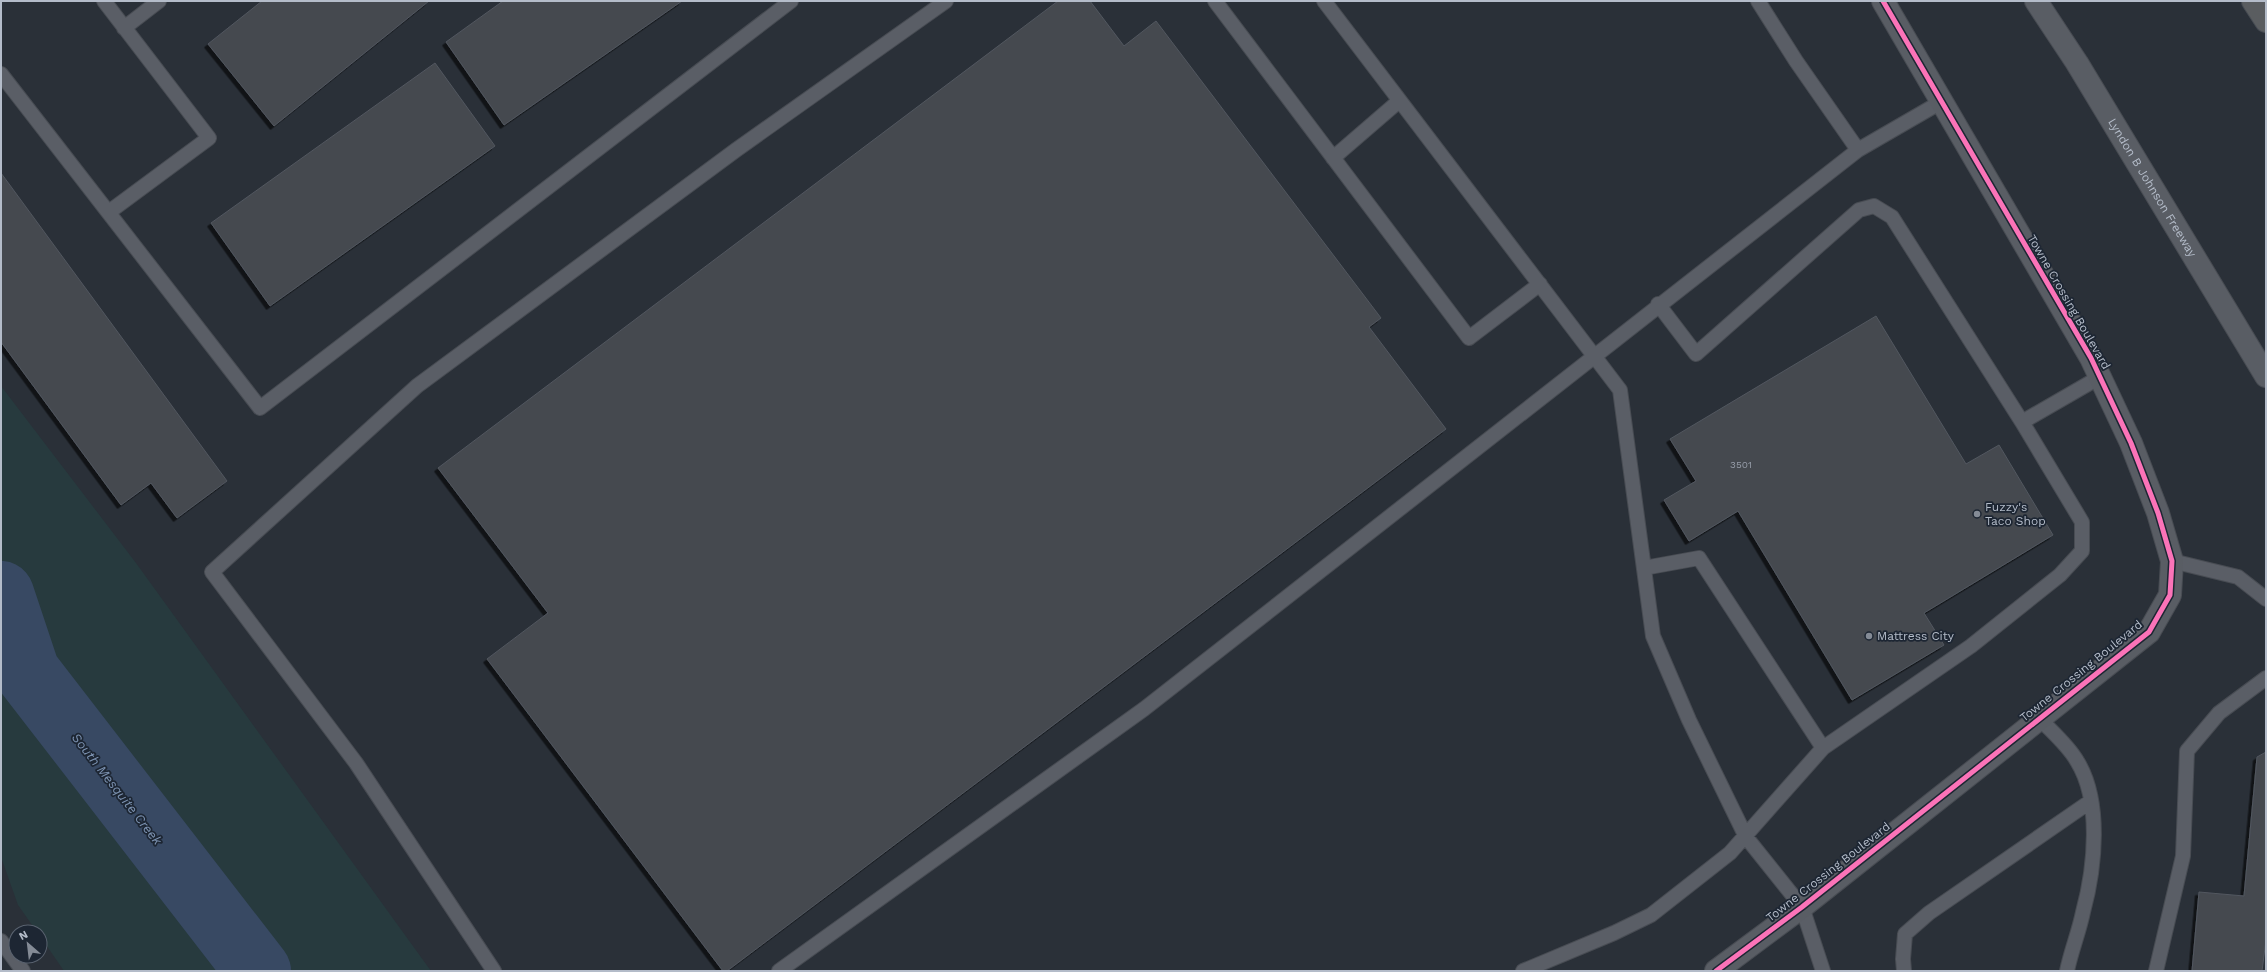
<svg xmlns="http://www.w3.org/2000/svg" width="2267" height="972" viewBox="0 0 2267 972" font-family="'Work Sans',sans-serif">
  <defs>
    <filter id="shadow"><feDropShadow dx="-3.5" dy="3.5" stdDeviation="0" flood-color="#0009"/></filter>
  </defs>
  <rect width="100%" height="100%" fill="#2a3038"/>
  <path fill="#273a3e" d="M1,386L136,563L431,971H64L40,936V932H37L18,905L1,857Z"/>
  <g fill="none" stroke-linecap="round" stroke-linejoin="round">
    <path stroke="#384963" stroke-width="66" d="M1,594L27,672L258,971"/>
  </g>
  <path fill="#444950" stroke="#52575f" filter="url(#shadow)" d="M262,1H429L274,126L208,44Z
    M503,1H682L504,125L446,42Z
    M1058,1H1090L1124,46L1156,21L1381,318L1369,327L1446,429L727,971H723L487,659L548,613L438,468Z
    M435,63L495,146L270,306L211,223Z
    M1,173L227,481L177,518L151,483L121,505L1,342Z
    M1876,316L1966,464L1999,445L2053,535L1924,613L1944,645L1852,700L1738,511L1689,541L1664,500L1696,481L1670,439Z
    M2266,752V940L2262,971H2192L2199,892L2244,896L2257,757Z"/>
  <g fill="none" stroke-linecap="round" stroke-linejoin="round">
    <defs>
      <path id="lane" d="M104,1L209,138L109,212
        M1215,1L1469,338L1540,284
        M1324,1L1620,390L1653,636L1689,720L1746,837L1802,907L1823,971
        M1758,1L1796,61L1858,150
        M124,28L159,1
        M1,74L260,408L791,1
        M1333,158L1399,101
        M1658,304L1696,354L1859,210L1874,206L1892,217L2022,422L2100,377
        M2172,561L2238,577L2266,599
        M2039,718C2051,731 2068,745 2077,761C2102,801 2095,868 2083,912C2079,932 2071,951 2067,971
        M1823,748L1971,646L2060,575L2082,551V522L2022,422
        M1,941L23,971
        M494,971L356,763L212,572L417,386L736,150L946,1
        M779,971L1144,709L1858,150L1941,102
        M1523,971L1614,933L1651,915L1730,853L1823,748L1699,558L1644,568
        M1904,971L1903,959L1905,934L1929,913L2091,801
        M2156,971L2183,856L2187,751L2219,713L2266,678"/>
      <g id="secondary">
        <path id="s1" d="M2036,1L2077,63L2266,376"/>
        <path d="M1716,971L1802,907L2149,632L2170,595L2172,561L2158,513L2131,443L2091,358L1883,1"/>
      </g>
      <path id="highway" d="M2253,1L2266,21"/>
    </defs>
    <use href="#lane" stroke="#484c53" stroke-width="16"/>
    <use href="#secondary" stroke="#484c53" stroke-width="24"/>
    <use href="#highway" stroke="#474c53" stroke-width="24"/>
    <use href="#lane" stroke="#5a5e66" stroke-width="14"/>
    <use href="#secondary" stroke="#595d64" stroke-width="22"/>
    <use href="#highway" stroke="#5a5d60" stroke-width="22"/>
    <defs>
      <path id="cycleway" d="M1716,971L1802,907L2149,632L2170,595L2172,561L2158,513L2131,443L2091,358L1883,1"/>
    </defs>
    <use href="#cycleway" stroke="#1d2633" stroke-width="8"/>
    <use href="#cycleway" stroke="#fb73b8" stroke-width="5"/>
  </g>
  <g fill="#848b96" stroke="#1d2633" stroke-width="1.5">
    <circle cx="1977" cy="514" r="4"/>
    <circle cx="1869" cy="636" r="4"/>
  </g>
  <g text-anchor="middle" dominant-baseline="central" stroke-width="3.5" stroke-linejoin="round" paint-order="stroke">
    <g font-size="10" fill="#989fab">
      <text x="1741" y="464">3501</text>
    </g>
    <g font-size="12" fill="#b4bcc9" stroke="#1d2633">
      <text stroke="none"><textPath href="#s1" startOffset="220">Lyndon B Johnson Freeway</textPath></text>
      <text transform="translate(2069 302) rotate(60)">Towne Crossing Boulevard</text>
      <text transform="translate(2081 671) rotate(-39)">Towne Crossing Boulevard</text>
      <text transform="translate(1828 872) rotate(-38)">Towne Crossing Boulevard</text>
    </g>
    <g font-size="12" fill="#b4bcc9" stroke="#1d2633" text-anchor="start">
      <text x="1985" y="507">Fuzzy's<tspan x="1985" dy="14">Taco Shop</tspan></text>
      <text x="1877" y="636">Mattress City</text>
    </g>
    <g font-size="13" font-style="italic" fill="#7c92b1" stroke="#1d2633">
      <text transform="translate(117 789) rotate(52)">South Mesquite Creek</text>
    </g>
  </g>
  <rect width="2267" height="972" fill="none" stroke="#b4bcc9" stroke-width="4"/>
  <g transform="translate(28 944) rotate(332)"><circle r="19" fill="#1d2633" stroke="#59626f"/>
  <path d="M0-3L7 15L0 10L-7 15Z" fill="#848b96"/>
  <text y="-6" font-size="11" font-weight="bold" text-anchor="middle" fill="#b4bcc9">N</text>
  </g>
</svg>
